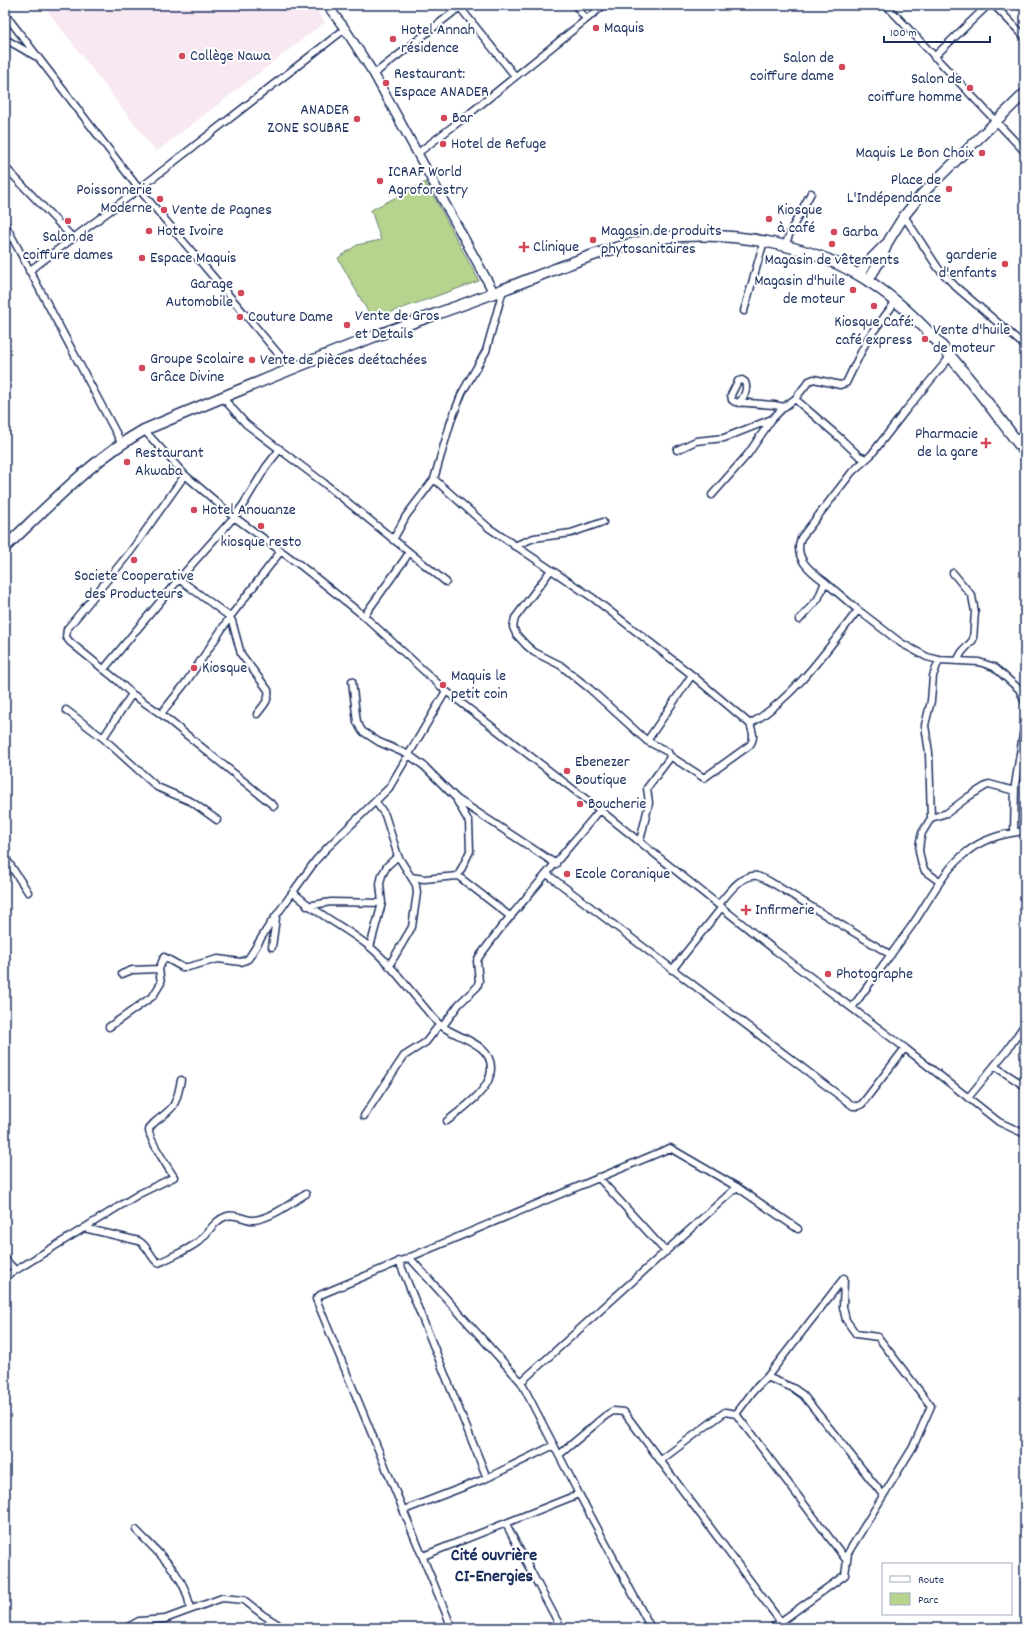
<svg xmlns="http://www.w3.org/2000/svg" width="1030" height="1633" viewBox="0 0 1030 1633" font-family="Dekko,sans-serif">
  <rect width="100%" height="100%" fill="#fff"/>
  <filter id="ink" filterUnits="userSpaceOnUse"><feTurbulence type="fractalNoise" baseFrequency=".025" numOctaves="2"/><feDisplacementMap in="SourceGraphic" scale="8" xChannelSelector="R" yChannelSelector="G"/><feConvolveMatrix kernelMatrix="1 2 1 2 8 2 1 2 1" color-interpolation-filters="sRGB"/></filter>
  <g filter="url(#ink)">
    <path fill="#f7e8f1" d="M43,5H312L325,22L156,152Z"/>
    <path fill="#b6d48d" stroke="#688276" d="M426,182L479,281L372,319L338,258L357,245L381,240L371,210Z"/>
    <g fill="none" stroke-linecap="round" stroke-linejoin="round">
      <defs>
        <path id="minor" d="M458,5L515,76
          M575,5L586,19
          M886,5L1025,152
          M994,5L1025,37
          M5,14L139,189L292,370
          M5,39L35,56
          M934,57L988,5
          M374,74L460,7
          M418,153L469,114L604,5
          M5,167L73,238
          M904,216L938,268L956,287L1025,346
          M5,224L122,444
          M785,246L791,230L811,193
          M29,271L139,189L345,29
          M503,290L486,351L462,393L451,421L434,479L489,528L593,598L692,675L750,724C795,697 826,651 858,610L901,643L927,657L939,660L979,662L994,667L1019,689L1025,702
          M744,311L764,241
          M222,397L246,424L324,483L446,582
          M795,399L840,438L859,456L866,459
          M739,403C744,397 748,389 745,382L742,380L738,381L731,395L732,400L735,402L774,405L784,407
          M144,430L185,475L234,517L300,565L364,616
          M677,450L696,441L724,438L772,419
          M712,495L748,454L772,419L784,407L795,399L809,381L814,379L840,385L846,383L867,340L896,301
          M393,540L406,516L434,479
          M514,546L534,538L571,533L603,522
          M409,552L405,559L364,616L446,691L389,788L327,848L316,860L293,892C316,914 345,927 370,947C391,964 407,987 425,1008C429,1013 434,1019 439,1024C455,1038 492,1042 491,1069C491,1090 462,1109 447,1121
          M551,570L515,618L513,627L516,634L526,645L534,652L560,665L590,689L647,741L668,752L670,756L704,778L750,745C755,737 753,733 750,724
          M953,573L972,596L975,612L973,640L962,652L957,661
          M179,579L230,617L232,621L241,654L268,690C270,700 263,706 257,714
          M825,582L858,610
          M799,620L818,599L825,582C810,571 793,558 801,538L852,472L871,455L906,410L950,357
          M939,660L933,676L931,701L925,725L929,753L931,818L922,833L920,841L919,851L922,865L925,871L940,882
          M104,669L179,579L234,517L243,505L266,467L280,449
          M352,681L357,722L362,731L379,742L409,755L424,766L457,799L556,864
          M446,691L600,810L776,951L905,1048L999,1122L1025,1134
          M132,694L118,681L70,642L66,637L67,629L131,551L185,475
          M66,710L103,738
          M161,714L187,681L230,617L281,551
          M647,741L692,675
          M457,801L469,822L470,851L458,876
          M376,802L385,815L398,856L416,885L417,893L412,927L389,966
          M931,818L947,813L968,797L989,784L1015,791
          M217,820L192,802L157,787L103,738L132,694L161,714L274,806
          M1014,832L1015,785L1025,722
          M640,841L649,803L647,788L669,759L670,756
          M5,857L28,892
          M547,874L853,1106H858L862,1104L905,1048
          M411,877L424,879L458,876L511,917
          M719,904C728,894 741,874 757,876C761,877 765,879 769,881L891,955
          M307,906L331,902L382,903
          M272,947L276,918
          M370,947L382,903L380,884L382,875L387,866L398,856
          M672,970L722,907
          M122,974L132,970L159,969L164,957L182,967H188L218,959L241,962L248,959L252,953L268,927L293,892
          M852,1008C872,980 893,952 913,924C930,899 944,869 968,851C983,839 1006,833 1025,831
          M443,1026L459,1004L477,987L479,981L477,961L479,957L500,929L600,810
          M109,1027L153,996L161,983L159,969
          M994,1066L1025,1086
          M968,1098L1008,1049L1025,1024
          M364,1116L404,1056L426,1042L439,1025
          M598,1177L666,1252
          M84,1228L139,1241C149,1247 150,1257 158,1263L163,1261C174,1255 188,1250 198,1242C208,1234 214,1220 227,1216C237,1213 245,1221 254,1220C272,1218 291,1203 306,1194
          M409,1257L521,1382L579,1494
          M5,1259L15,1270
          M399,1261L487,1478
          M5,1277L139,1194L174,1177C169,1169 148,1138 149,1130C151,1122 167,1115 173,1106C178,1098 179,1089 181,1080
          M767,1377L793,1388L803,1395L883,1495
          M521,1382L737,1187
          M736,1414L847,1561
          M559,1455L605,1416L613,1411L624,1412L780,1621
          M661,1460L725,1412L736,1414L754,1390L767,1377L844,1278
          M404,1510L487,1478L554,1445
          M506,1524L561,1628
          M136,1530C158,1553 187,1576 190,1609
          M423,1556L579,1494L651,1628
          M126,1628L139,1621L165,1619L222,1598L244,1600L263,1615L284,1628
          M452,1628L316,1299L320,1295L670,1148L737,1187L798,1229
          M772,1628L845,1575L848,1553L913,1447L931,1406L878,1337L856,1334L846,1320L843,1307L844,1278"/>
        <path id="tertiary" d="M327,5L345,29L374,74L494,293"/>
        <path id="secondary" d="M859,275L866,264L886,244
          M868,281L880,261L889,240L904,216L921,195L1025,93"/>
        <path id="primary" d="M5,547C49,506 92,459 144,430C220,398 296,366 373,337C412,322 452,309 491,294C551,272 618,239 683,236C740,233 807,245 857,274C927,314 976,389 1025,452"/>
      </defs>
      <use href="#minor" stroke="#1b2f5e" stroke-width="9"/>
      <use href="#tertiary" stroke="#1b2f5e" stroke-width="11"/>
      <use href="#secondary" stroke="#1b2f5e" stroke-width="12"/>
      <use href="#primary" stroke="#1b2f5e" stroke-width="13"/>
      <use href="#minor" stroke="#fff" stroke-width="6"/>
      <use href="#tertiary" stroke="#fff" stroke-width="8"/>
      <use href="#secondary" stroke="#fff" stroke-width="9"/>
      <use href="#primary" stroke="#fff" stroke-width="10"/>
    </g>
  </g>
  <g fill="#d1495b" stroke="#fff" stroke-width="1.5">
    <circle cx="596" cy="28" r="4"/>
    <circle cx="393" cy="39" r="4"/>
    <circle cx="182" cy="56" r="4"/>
    <circle cx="842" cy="67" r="4"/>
    <circle cx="386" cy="83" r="4"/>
    <circle cx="970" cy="88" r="4"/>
    <circle cx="444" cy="118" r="4"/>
    <circle cx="357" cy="119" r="4"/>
    <circle cx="443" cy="144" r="4"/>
    <circle cx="982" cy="153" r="4"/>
    <circle cx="380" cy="181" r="4"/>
    <circle cx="949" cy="189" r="4"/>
    <circle cx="160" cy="199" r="4"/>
    <circle cx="164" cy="210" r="4"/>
    <circle cx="769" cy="219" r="4"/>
    <circle cx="68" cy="221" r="4"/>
    <circle cx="149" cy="231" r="4"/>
    <circle cx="834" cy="232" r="4"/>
    <circle cx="593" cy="240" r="4"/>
    <circle cx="832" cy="244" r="4"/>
    <path d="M522 241h4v4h4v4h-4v4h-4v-4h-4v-4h4z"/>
    <circle cx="142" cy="258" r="4"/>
    <circle cx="1005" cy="264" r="4"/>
    <circle cx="853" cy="290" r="4"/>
    <circle cx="241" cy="293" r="4"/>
    <circle cx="874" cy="306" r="4"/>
    <circle cx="240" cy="317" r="4"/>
    <circle cx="347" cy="325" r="4"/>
    <circle cx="925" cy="339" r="4"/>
    <circle cx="252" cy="360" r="4"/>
    <circle cx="142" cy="368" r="4"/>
    <path d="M984 437h4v4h4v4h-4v4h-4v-4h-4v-4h4z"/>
    <circle cx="127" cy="462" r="4"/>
    <circle cx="194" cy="510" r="4"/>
    <circle cx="261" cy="526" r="4"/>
    <circle cx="134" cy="560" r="4"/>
    <circle cx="194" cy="668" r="4"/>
    <circle cx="443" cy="685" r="4"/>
    <circle cx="567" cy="771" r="4"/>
    <circle cx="580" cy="804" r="4"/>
    <circle cx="567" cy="874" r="4"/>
    <path d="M744 904h4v4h4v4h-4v4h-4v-4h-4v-4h4z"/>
    <circle cx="828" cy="974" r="4"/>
  </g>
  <g text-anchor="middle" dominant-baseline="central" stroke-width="4" stroke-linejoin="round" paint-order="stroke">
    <g font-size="16" fill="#1b2f5e" stroke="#fff" text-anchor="start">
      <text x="604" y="28">Maquis</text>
      <text x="401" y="30">Hotel Annah<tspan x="401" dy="18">résidence</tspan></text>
      <text x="190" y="56">Collège Nawa</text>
      <text x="834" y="58" text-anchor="end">Salon de<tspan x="834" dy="18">coiffure dame</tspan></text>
      <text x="394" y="74">Restaurant:<tspan x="394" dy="18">Espace ANADER</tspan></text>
      <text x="962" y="79" text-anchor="end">Salon de<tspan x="962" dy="18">coiffure homme</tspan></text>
      <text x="349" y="110" text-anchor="end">ANADER<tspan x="349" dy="18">ZONE SOUBRE</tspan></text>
      <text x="452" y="118">Bar</text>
      <text x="451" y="144">Hotel de Refuge</text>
      <text x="974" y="153" text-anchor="end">Maquis Le Bon Choix</text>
      <text x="388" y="172">ICRAF World<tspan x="388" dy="18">Agroforestry</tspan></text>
      <text x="941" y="180" text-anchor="end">Place de<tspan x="941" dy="18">L'Indépendance</tspan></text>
      <text x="152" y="190" text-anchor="end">Poissonnerie<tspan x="152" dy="18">Moderne</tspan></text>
      <text x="172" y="210">Vente de Pagnes</text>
      <text x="777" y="210">Kiosque<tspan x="777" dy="18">à café</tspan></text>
      <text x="157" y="231">Hote Ivoire</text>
      <text x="601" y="231">Magasin de produits<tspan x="601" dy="18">phytosanitaires</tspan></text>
      <text x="842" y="232">Garba</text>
      <text x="68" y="237" text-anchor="middle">Salon de<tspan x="68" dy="18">coiffure dames</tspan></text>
      <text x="533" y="247">Clinique</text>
      <text x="997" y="255" text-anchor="end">garderie<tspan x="997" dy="18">d'enfants</tspan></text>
      <text x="150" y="258">Espace Maquis</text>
      <text x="832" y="260" text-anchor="middle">Magasin de vêtements</text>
      <text x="845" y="281" text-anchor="end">Magasin d'huile<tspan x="845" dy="18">de moteur</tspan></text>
      <text x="233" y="284" text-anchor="end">Garage<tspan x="233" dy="18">Automobile</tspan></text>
      <text x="355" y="316">Vente de Gros<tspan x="355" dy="18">et Details</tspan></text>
      <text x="248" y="317">Couture Dame</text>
      <text x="874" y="322" text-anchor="middle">Kiosque Café:<tspan x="874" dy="18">café express</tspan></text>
      <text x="933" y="330">Vente d'huile<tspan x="933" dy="18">de moteur</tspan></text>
      <text x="150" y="359">Groupe Scolaire<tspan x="150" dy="18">Grâce Divine</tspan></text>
      <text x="260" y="360">Vente de pièces deétachées</text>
      <text x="978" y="434" text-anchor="end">Pharmacie<tspan x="978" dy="18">de la gare</tspan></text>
      <text x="135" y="453">Restaurant<tspan x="135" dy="18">Akwaba</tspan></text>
      <text x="202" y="510">Hotel Anouanze</text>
      <text x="261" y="542" text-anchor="middle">kiosque resto</text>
      <text x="134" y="576" text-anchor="middle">Societe Cooperative<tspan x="134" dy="18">des Producteurs</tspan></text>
      <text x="202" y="668">Kiosque</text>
      <text x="451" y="676">Maquis le<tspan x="451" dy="18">petit coin</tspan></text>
      <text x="575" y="762">Ebenezer<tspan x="575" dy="18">Boutique</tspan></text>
      <text x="588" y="804">Boucherie</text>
      <text x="575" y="874">Ecole Coranique</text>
      <text x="755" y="910">Infirmerie</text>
      <text x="836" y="974">Photographe</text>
    </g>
    <g font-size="18" font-weight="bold" fill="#1b2f5e" stroke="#fff">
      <text x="494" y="1556">Cité ouvrière<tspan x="494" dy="21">CI-Energies</tspan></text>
    </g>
  </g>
  <rect width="1030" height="1633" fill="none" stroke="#fff" stroke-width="20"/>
  <rect x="10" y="10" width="1010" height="1613" fill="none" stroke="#1b2f5e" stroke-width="1.5" filter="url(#ink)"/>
  <rect x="882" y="1563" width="130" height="52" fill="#ffffff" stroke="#a4acbf"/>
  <rect x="890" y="1576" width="20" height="6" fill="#ffffff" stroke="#a4acbf"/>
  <text x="918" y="1583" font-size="12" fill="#1b2f5e">Route</text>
  <rect x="890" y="1593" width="20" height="12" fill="#b6d48d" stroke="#a4acbf"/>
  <text x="918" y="1603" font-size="12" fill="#1b2f5e">Parc</text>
  <path d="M884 36v6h106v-6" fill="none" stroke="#1b2f5e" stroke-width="2"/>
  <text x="890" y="36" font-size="12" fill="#1b2f5e" stroke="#ffffff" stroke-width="3" paint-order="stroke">100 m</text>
</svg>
